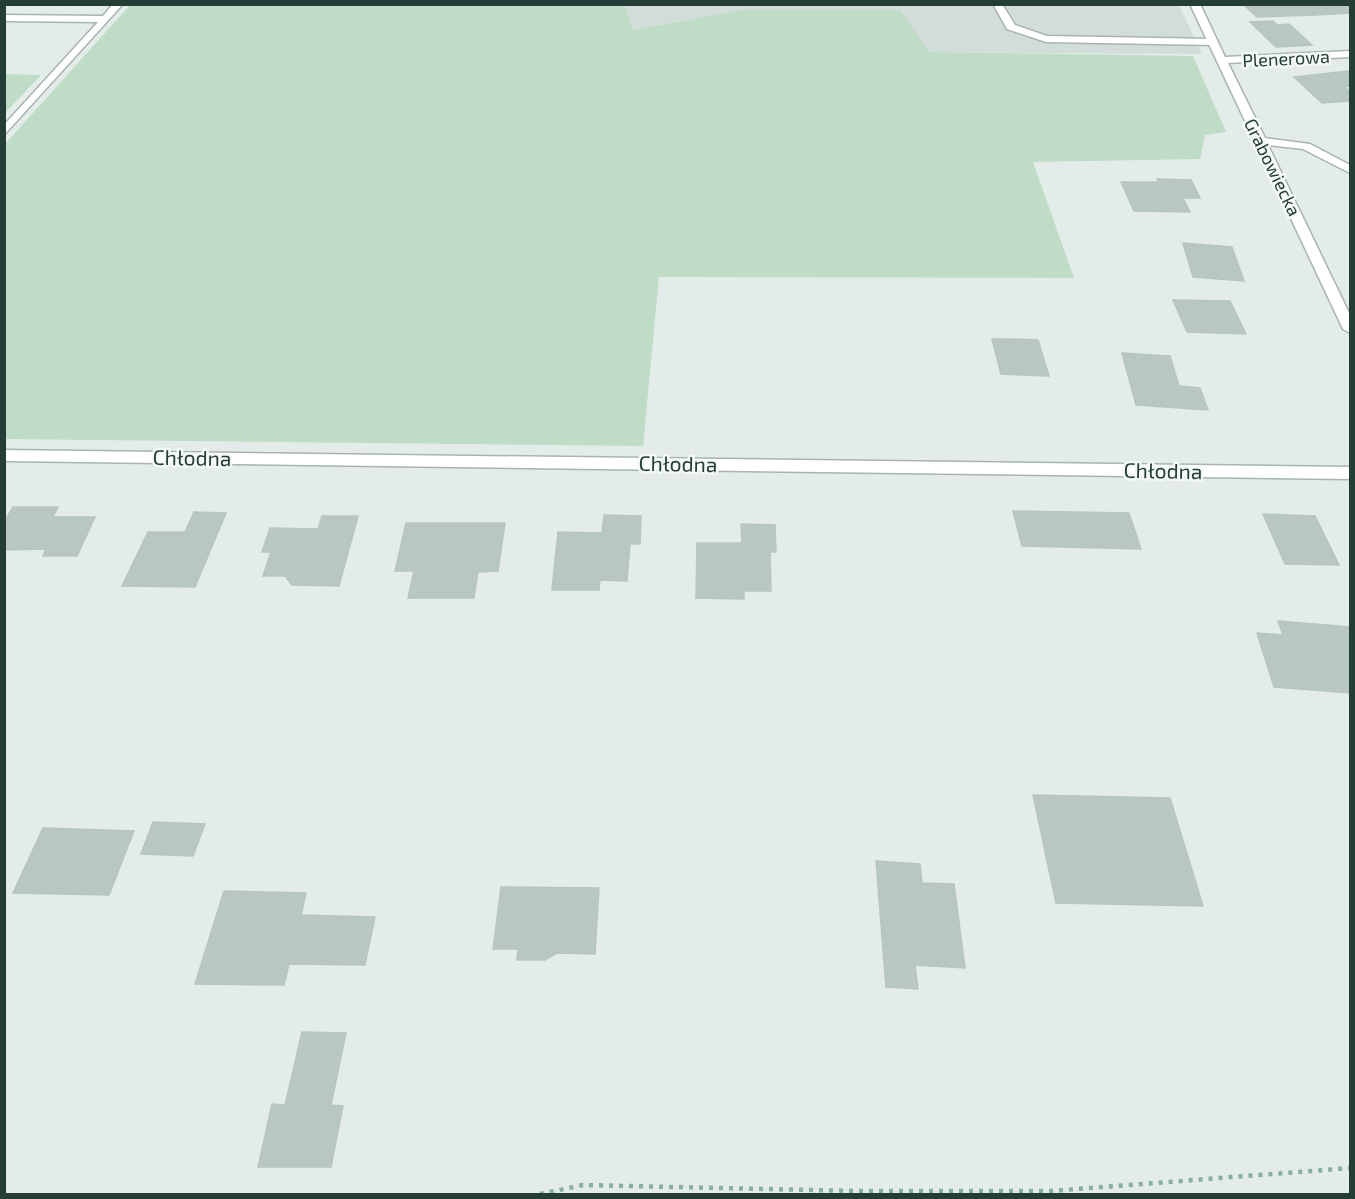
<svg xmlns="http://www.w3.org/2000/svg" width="1355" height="1199" viewBox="0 0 1355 1199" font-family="'Exo 2',sans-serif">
  <rect width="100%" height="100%" fill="#e4ece9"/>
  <path fill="#d2dcd8" d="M625,5H1179L1202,54L929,52L742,10L632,30Z"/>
  <path fill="#bedcc6" d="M131,4L625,5L633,30L742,10H900L929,52L1193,56L1226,132L1205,135L1200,159L1033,162L1074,278L659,277L643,446L5,439V144Z
    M5,74L41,75L5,113L4,74Z"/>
  <path fill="#b9c7c2" stroke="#b6c6bf" stroke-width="1.5" d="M1243,4H1304L1316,15L1257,17Z
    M1304,4H1350V13L1316,15Z
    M1273,21L1277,25L1289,24L1312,45L1276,47L1250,22Z
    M1348,71L1350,73V86L1345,87L1350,92V101L1322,103L1294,77Z
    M1157,179L1191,180L1200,198H1183L1190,212L1134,211L1121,182H1159Z
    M1183,243L1232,247L1244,281L1193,277Z
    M1173,300L1230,301L1246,334L1187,332Z
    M992,339H1013L1022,375L1001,374Z
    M1013,339L1038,340L1049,376L1022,375Z
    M1122,353L1170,356L1179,386L1200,388L1208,410L1136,405Z
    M13,507H58L53,517H95L77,556H43L46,549L4,550V522Z
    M1013,511L1129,513L1141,549L1022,546Z
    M194,512L226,513L195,587L122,586L148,532H185Z
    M1263,514L1315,516L1339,565L1285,564Z
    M604,515L641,516L640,544H630L627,581L600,580L599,590H552L558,532L602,533Z
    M322,516H358L339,586L292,585L285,576H263L271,552H262L270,528L318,529Z
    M406,523H505L498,571L478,572L474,598H408L414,571H395Z
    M741,524L775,525L776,552H770L771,591H744V599L696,598L697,543H742Z
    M1278,621L1350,627V693L1274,687L1257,633L1283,635Z
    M1033,795L1170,798L1203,906L1056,903Z
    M153,822L205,824L193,856L141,854Z
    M43,828L134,831L109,895L13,893Z
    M876,861L920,864L922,883L954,884L965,968L915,965L918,989L886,987Z
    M501,887L599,888L595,954L557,953L545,960H517L518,949H493Z
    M224,891L306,893L301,915L375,917L365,965L289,964L284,985L195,984Z
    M302,1032L346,1033L331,1105L343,1106L331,1167H258L272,1104L285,1105Z"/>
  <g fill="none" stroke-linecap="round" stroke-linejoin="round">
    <defs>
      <path id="lane" d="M993,4H1002L1015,25L1047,36L1213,39L1218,42L1213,45L1046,42L1007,29Z"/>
      <path id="street" d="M113,4H123L4,135V125L98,22L4,21V15L103,16Z
        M1190,4H1200L1225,57L1350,51V57L1228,63L1265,138L1310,144L1350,165V173L1303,149L1268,145L1350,315V333L1343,329Z
        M4,450L1350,467V479L4,461Z"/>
    </defs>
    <use href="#lane" stroke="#a7b4b0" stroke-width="3"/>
    <use href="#street" stroke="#a7b4b0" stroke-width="3"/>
    <path stroke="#86aea2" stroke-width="4.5" stroke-dasharray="4 6" stroke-linecap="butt" d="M540,1194L583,1185L857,1191H1051L1350,1168"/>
    <use href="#lane" fill="#fff" fill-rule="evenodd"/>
    <use href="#street" fill="#fff" fill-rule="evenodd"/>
  </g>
  <g text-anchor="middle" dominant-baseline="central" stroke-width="5" stroke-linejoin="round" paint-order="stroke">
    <g font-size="18" fill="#243d36" stroke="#f4f9f7">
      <text transform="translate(1286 58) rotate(-3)">Plenerowa</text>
      <text transform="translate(1273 167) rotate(64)">Grabowiecka</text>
    </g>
    <g font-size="21" fill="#243d36" stroke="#f4f9f7">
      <text transform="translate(192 457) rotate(1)">Chłodna</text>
      <text transform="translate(678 463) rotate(1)">Chłodna</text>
      <text transform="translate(1163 470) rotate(1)">Chłodna</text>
    </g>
  </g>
  <rect width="1355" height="1199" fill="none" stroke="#243d36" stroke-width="12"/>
</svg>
